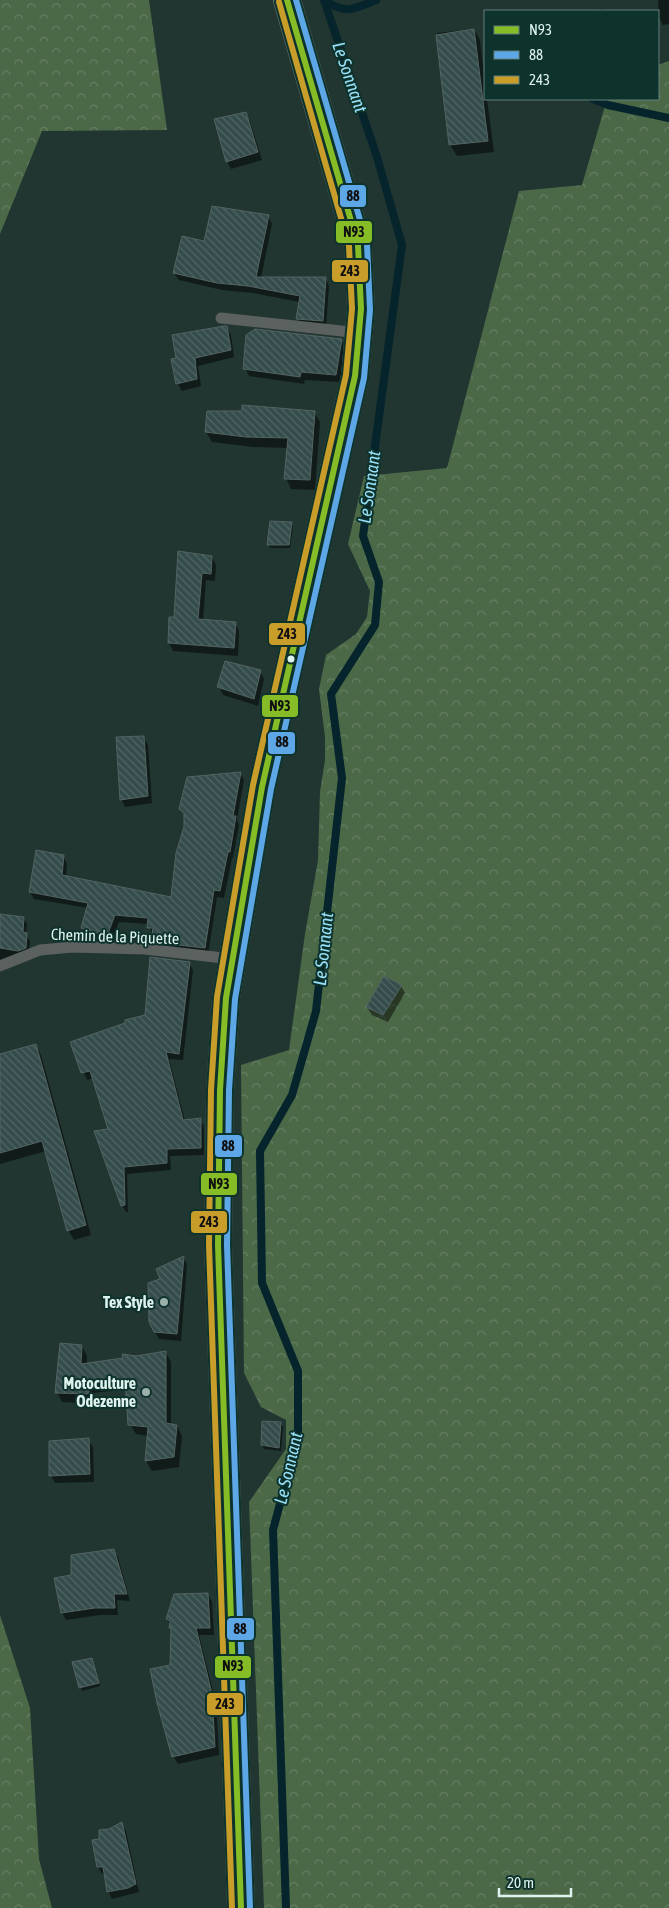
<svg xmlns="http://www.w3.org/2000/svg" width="669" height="1908" viewBox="0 0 669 1908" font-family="'Asap Condensed',sans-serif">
  <defs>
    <pattern id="forest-crowns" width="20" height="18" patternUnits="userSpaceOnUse" patternTransform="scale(1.25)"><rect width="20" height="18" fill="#4b6947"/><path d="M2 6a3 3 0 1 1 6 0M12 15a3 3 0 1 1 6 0" fill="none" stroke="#647f62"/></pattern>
    <pattern id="building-back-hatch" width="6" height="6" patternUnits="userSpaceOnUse" patternTransform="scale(1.25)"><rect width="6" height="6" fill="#344c4b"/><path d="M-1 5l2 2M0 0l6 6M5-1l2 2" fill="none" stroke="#516665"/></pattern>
  </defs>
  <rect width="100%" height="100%" fill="#213531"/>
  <path fill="url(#forest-crowns)" d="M0,0H149L167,130L42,131L0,234Z
    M669,61V1908H264L249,1502L286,1449V1420L261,1407L244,1373L241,1065L289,1050L305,934L318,860L320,792L325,760V737L319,689L326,655L356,634L367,617L370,591L348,544L364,476L447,468L519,191L582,185L607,99H658V65Z
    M0,1615L30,1708L39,1859L52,1908H0Z"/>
  <path fill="#0007" d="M658,0H669V24L663,25L659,17Z
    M602,9L604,11H590Z
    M474,29L480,40L485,83V99H487L494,152L457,156L450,145L437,33Z
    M245,114L250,121L262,160L231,169L227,161Z
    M268,216L272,224L261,278H325L329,286L326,328L302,326L298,318L300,302L253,293L222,290L179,280L174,273L204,242Z
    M227,328L231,335L234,357L198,366L201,386L182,391L178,384L173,360Z
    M341,340L346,347L340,382L305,380L304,384L249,376L245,368Z
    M314,412L320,422L315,490L291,489L286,478L289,448L253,447L212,442L206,432Z
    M291,523L293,526L290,548H270L268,544Z
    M212,557L216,565L215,581L206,580L203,621L235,623L239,631L238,656L173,651L169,643L171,618L175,619Z
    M260,671L264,679L258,706L223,695L219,687Z
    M143,737L148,745L152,803L125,807L121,799Z
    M240,773L244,780L237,820L239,825L233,858H232L224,898L217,897L208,955L157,949L153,942L152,934L149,924L119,922L111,942L86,935L82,928L88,908L34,899L30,892L63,856L67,864L66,877L172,898L185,827V816L181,809Z
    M0,915L23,918L27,924L26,935L30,941L29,954L0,962Z
    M189,963L193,970L183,1060L169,1059L185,1121L200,1119L204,1126V1155L170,1156L171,1170L127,1174L128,1212H126L122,1205L110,1130L94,1078L87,1080L72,1043L146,1016Z
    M401,986L405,993L388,1022L372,1015L367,1007Z
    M36,1045L41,1055L91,1235L74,1240L68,1230L46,1151L0,1164V1089Z
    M183,1258L187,1264L181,1341L159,1339L155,1332L161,1279Z
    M82,1346L87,1356V1365L166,1353L171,1362V1425L177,1426L182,1436L179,1467L152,1471L146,1461L148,1436L136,1434L130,1424L127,1389L94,1393V1404L62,1402L57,1392Z
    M263,1422L281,1424L283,1427L281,1451L264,1449L262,1445Z
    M88,1440L93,1447L94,1482L55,1483L51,1476Z
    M113,1550L118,1557L130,1601L117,1600L118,1615H100L66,1620L62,1612L72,1576Z
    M208,1594L212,1602L214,1635H199L216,1703L219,1755L178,1764L173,1756L171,1666L172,1631L167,1619Z
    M92,1660L100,1686L82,1691L74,1663Z
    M121,1824L126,1831L139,1892L112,1899L108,1891L105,1874H102L98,1867L100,1840L110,1830Z"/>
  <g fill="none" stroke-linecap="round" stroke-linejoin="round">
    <path stroke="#05242c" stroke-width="8" d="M324,0C346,15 354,9 376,0
      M593,99L608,105L669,118
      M286,1908L273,1530L298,1436V1371L262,1283L260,1151L292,1095L316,1011L342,778L331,694L375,625L379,582L363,536L402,245L377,157L324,0"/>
  </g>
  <path fill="url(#building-back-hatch)" stroke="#536462" d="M474,29L488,141L449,145L436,35Z
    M246,112L258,152L226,162L214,119Z
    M212,206L269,215L256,277H326L323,321L296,319L300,296L248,286L217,283L173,273L182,236L204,241Z
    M224,326H227L231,350L195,358L197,379L176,384L171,359L176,358L172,335Z
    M255,329L342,339L336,375L301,372L300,377L243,369L246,335Z
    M242,405L315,411L310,480L284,479L288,438L246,437L205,432L207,411H242Z
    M270,521L292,522L289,545H267Z
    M178,551L212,556L211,574L202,573L198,619L236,622L234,648L168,643L169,617H174Z
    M225,661L261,670L254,699L217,687Z
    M144,736L148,796L120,800L116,737Z
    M241,772L233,816H236L230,852H228L220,891L214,890L205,948L151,942L153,928H147L148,918L115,915L107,936L81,928L88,903L29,892L36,850L64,855L62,875L171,897L176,853L184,827V813L179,809L187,777Z
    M0,914L24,917L23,932L27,933L26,948L18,951L0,948Z
    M150,957L190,962L179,1054L166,1052L183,1120L201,1118V1148L167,1149V1163L124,1167L125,1205L121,1206L94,1131L108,1129L90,1071L81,1073L70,1042L125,1023V1020L145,1015Z
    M384,976L402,985L383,1015L366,1007Z
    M36,1044L86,1225L67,1231L42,1141L0,1153V1054Z
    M184,1256L177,1334L154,1332L149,1322L148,1283L160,1279L156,1269Z
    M60,1343L82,1345L81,1364L123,1358L122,1354L136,1356L166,1351V1423L177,1425L174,1457L145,1461L148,1427L128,1425L125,1379L89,1383V1394L55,1393Z
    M262,1421L281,1422L279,1448L261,1445Z
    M89,1438L90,1474L49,1476V1441Z
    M114,1549L127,1594H114L115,1608H95L61,1613L54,1578L71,1575V1555Z
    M208,1593L210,1628H196L212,1694L215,1747L172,1757L157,1703L150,1669L170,1665L171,1628H169L170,1621L166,1619L174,1594Z
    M92,1658L99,1683L79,1688L72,1662Z
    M122,1822L136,1884L128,1888L107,1892L103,1867H97L92,1840L99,1839V1830L109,1829Z"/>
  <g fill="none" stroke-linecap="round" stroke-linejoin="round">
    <path stroke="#5b615f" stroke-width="11" d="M221,318L360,333
      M0,966L40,950L73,947L145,949L232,959"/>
    <path stroke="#636b67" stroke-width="28" d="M241,1908L218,1245L220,1090L226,998L262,787L355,376L361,309L358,245L287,0"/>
    <defs>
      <path id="bus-1" d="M241,1908L218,1245L220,1090L226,998L262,787L355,376L361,309L358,245L287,0"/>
      <path id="bus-2" d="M250,1908L227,1245L229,1090L235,999L271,789L364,378L370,310L367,244L296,0"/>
      <path id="bus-3" d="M232,1908L209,1245L211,1090L217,997L253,785L346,375L352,309L349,246L279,2"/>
    </defs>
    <use href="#bus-1" stroke="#0e332d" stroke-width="10"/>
    <use href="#bus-2" stroke="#0e332d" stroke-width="10"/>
    <use href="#bus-3" stroke="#0e332d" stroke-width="10"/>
    <use href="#bus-1" stroke="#86bc25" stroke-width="6"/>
    <use href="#bus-2" stroke="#5ea7e6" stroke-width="6"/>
    <use href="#bus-3" stroke="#c99d29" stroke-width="6"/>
  </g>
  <circle fill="#dff3ee" stroke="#0e332d" stroke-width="2" cx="291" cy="659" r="4.5"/>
  <g fill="#9cb0ac" stroke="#0e332d" stroke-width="2">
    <circle cx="164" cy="1302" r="5"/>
    <circle cx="146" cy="1392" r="5"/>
  </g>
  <g text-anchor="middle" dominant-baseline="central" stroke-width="4" stroke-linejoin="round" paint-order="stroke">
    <g font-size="16" fill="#dff3ee" stroke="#0e332d">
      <text transform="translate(115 936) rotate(2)">Chemin de la Piquette</text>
    </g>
    <g font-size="16" font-weight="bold" fill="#dff3ee" stroke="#0e332d" text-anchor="end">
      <text x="154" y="1302">Tex Style</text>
      <text x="136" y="1383">Motoculture<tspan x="136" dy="18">Odezenne</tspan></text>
    </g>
    <g font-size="18" font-style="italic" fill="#98e0f7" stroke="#0e332d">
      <text transform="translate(350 77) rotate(71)">Le Sonnant</text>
      <text transform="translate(369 487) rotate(-82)">Le Sonnant</text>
      <text transform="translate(323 949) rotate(-84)">Le Sonnant</text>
      <text transform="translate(288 1468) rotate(-77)">Le Sonnant</text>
    </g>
  </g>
  <g stroke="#0e332d" stroke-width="2">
    <rect x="339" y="184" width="28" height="24" rx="5" fill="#5ea7e6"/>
    <rect x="335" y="220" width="38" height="24" rx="5" fill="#86bc25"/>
    <rect x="331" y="259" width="38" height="24" rx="5" fill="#c99d29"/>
    <rect x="268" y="622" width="38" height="24" rx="5" fill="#c99d29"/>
    <rect x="261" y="694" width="38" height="24" rx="5" fill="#86bc25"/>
    <rect x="267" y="731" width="29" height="24" rx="5" fill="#5ea7e6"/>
    <rect x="214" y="1134" width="29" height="24" rx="5" fill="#5ea7e6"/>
    <rect x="200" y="1172" width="38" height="24" rx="5" fill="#86bc25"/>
    <rect x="190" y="1210" width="38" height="24" rx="5" fill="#c99d29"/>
    <rect x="226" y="1617" width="29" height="24" rx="5" fill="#5ea7e6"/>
    <rect x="214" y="1655" width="38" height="24" rx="5" fill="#86bc25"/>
    <rect x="206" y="1692" width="38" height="24" rx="5" fill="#c99d29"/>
  </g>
  <g font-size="14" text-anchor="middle" font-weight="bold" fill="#111">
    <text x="353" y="201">88</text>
    <text x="354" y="237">N93</text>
    <text x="350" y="276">243</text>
    <text x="287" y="639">243</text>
    <text x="280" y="711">N93</text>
    <text x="282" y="747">88</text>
    <text x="228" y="1151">88</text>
    <text x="219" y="1189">N93</text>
    <text x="209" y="1227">243</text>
    <text x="240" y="1634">88</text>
    <text x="233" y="1671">N93</text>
    <text x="225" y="1709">243</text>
  </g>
  <rect x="484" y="10" width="175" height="90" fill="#0e332d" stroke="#62807a"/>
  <rect x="494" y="26" width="25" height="8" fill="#86bc25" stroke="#62807a"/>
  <text x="529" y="35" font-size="15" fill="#dff3ee">N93</text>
  <rect x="494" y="51" width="25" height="8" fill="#5ea7e6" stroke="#62807a"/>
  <text x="529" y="60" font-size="15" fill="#dff3ee">88</text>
  <rect x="494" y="76" width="25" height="8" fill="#c99d29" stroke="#62807a"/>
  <text x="529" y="85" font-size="15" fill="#dff3ee">243</text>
  <path d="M499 1888v8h72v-8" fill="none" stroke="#dff3ee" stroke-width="2.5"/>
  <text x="507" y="1888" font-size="15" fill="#dff3ee" stroke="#0e332d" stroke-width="4" paint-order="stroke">20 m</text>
</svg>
